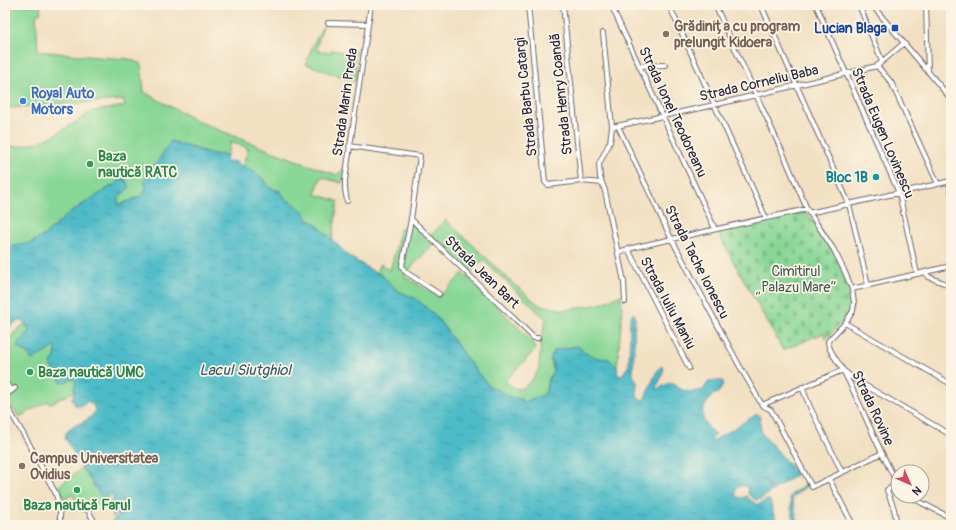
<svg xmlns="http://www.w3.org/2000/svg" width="956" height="530" viewBox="0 0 956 530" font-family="Pangolin,sans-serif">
  <defs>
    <pattern id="cemetery-stones" width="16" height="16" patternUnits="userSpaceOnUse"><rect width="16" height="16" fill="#89d796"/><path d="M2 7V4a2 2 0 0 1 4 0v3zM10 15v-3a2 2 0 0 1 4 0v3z" fill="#76b882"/></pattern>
    <pattern id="water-ripples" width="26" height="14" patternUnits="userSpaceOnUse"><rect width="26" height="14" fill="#4ebbc8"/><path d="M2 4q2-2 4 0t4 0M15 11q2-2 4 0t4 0" fill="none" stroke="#4098a4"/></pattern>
  </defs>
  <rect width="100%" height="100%" fill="#fcf5e5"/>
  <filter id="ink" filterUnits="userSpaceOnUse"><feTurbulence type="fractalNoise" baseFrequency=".025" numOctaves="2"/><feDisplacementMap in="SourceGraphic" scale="8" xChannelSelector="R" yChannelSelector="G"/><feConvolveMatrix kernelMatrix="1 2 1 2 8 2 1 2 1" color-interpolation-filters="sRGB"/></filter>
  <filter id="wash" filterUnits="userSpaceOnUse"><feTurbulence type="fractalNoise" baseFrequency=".012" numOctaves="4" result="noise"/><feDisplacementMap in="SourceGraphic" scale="16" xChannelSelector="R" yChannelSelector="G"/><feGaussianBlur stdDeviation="0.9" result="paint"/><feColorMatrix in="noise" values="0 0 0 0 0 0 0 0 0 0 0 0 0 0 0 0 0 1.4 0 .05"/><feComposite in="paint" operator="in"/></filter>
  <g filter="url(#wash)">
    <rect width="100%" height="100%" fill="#f2e0c2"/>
    <path fill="#89d796" stroke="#567c68" d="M5,5H40L41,13L36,15L38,51L97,57L129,59L141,64L144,92L197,121L266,149L336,175L344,169L342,183L321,177L315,194L338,201L332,240L314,222L308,220L292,202L284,199L281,191L273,189L269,187L265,180L258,174L243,166L248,148L231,142L227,155H217L171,141L146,189L141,196L122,204H118V198L130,187L124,178L68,214L45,235L28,244L5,247V147L23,146L39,142L53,136L93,111L125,106L124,100L8,108L5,107Z
      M323,26L316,50L331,53V50L348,53L349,49L360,51V53L355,54V63L357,70L355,82L306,64L312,47Z
      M446,220L514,284L539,305L565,310L600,304L621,295L622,314L617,367L609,359L598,358L585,353L578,346C564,347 560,352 550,360C552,364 555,370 552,375C551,377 549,378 548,380C546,384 547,388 545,392C543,398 536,396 532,399C528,400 527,402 523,402L520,399L510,397L488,385L473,367L435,315L416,299L398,291L381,274L376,273L381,264L390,271L401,228L406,230L409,222L412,223L433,244L404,276L439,297L463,273L534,343L535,350L505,381L516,389L523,388L532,380L539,369L541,341L546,319L483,260L470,272L431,235Z
      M25,323L29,331L19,342L21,344L18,347L19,349L27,353L55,347L56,349L55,357L51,364V367L59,379H74L76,383L75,386V391L50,404L48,401L19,417L7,400L16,394L5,378V342Z
      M82,468L103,498L112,492L113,496L84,512L73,496L71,495L65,499L56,488Z"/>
    <path fill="url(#cemetery-stones)" stroke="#567c68" d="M806,212L827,240L838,260L848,284L853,310L826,339L824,333L783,350L717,232Z"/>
    <path fill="url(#water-ripples)" stroke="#386e82" d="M171,141C189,147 208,155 227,155L226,159L227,161L236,162C240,166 252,170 258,174C263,178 266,184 271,188C277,192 282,189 285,199C294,203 304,209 308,220L313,222L317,225L350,257L376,273L381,274L398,291L416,299L435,315L473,367L488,385L510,397L521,399L523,402C527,402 528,401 531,399C537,396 545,397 547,390C547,387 547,384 548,381C549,376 553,375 553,370C554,360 547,360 555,350L578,346L585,353L598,358L609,359L617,367L618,376L623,374L629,365L630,319L632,314L634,313L635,316L633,375L638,384L636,387C639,393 634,400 644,400L657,371L660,367H663L664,368L660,381L656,387L657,389L670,383C674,384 676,385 679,388C687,393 694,392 703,390L709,381H723C723,386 721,391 716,394C715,394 713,394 713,395C711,397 709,400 707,403C697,416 705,424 715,435L711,439L713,441L757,414L760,416L761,432L797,474L772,491L764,479H763L771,492L761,499L756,500L748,494V490L746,486C742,485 739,486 736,488V496L741,498L746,496L756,504H760L768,499C771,502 771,504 772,509C773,515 777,520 781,525H115L112,521L119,516L118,514L113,517L109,510L110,503L114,498L113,496L112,492L103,499L82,468L65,438C66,423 92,424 95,410C92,402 92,404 87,401L85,402L86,403L82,406L75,405L72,398V397H73L74,393L75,391L74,388L76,383C75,380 74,379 71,378L67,382H61L51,366V364L55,357L56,349L55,347L32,360L27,353L19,349L17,347L20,344L18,342L29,331C24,314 14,322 5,331V247L28,244L45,235L68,214L124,178L130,187L118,198V204H122L141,196L146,189L144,181Z
      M808,482L809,484L794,496L792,499L799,525H795L791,508L790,497L792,494Z"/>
  </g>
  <g filter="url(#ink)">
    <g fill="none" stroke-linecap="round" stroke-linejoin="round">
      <defs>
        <path id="minor" d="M528,5L545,182L548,185L581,181L602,183
          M563,5L581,181
          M611,5L715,229
          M669,5L766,218
          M715,5L786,160L807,209L834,250L844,270L852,289L854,303L853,311L845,323L828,341C828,351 838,361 843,370C863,408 877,448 898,484
          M761,5L849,204L868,285
          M816,5L899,193L917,274
          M859,5L882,61
          M872,5L951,99
          M926,5L928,71
          M328,23L368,24
          M603,33L612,127L610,142L599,164L600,177L605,191L624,282L625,302
          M639,66L665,65
          M877,66L891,82L938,184
          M618,126L670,236L739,365L762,405
          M612,127L714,105L877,66L904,43
          M349,146L420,156L411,219L402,266L404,270L407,273L439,294
          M949,182L951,192
          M347,201L345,189V180L371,5
          M809,213L951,181
          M411,219L534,338H538
          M628,249L689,368
          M618,252L636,247L807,209
          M925,272L929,277L951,286
          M852,289L951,266
          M845,323L951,384
          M5,381L11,391
          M802,387L810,407L842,472
          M5,396L15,388
          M5,403L28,442L56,494L60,509V525
          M762,405L843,370L854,379L951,435
          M762,405L771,410L812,487L882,453
          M829,479L853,525
          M910,496L922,503L951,518
          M89,512L96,525
          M897,525L894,509L887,490L898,484"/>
      </defs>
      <use href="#minor" stroke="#6b646a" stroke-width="6"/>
      <use href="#minor" stroke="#fff" stroke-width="4"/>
    </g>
  </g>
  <rect fill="#1a4fb4" stroke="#fcf5e5" stroke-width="1.5" x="891" y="24" width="8" height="8" rx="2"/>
  <g fill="#8d6e63" stroke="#fcf5e5" stroke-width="1.5">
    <circle cx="666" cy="34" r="4"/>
    <circle cx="22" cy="466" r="4"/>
  </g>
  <circle fill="#3f7fe0" stroke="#fcf5e5" stroke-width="1.5" cx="23" cy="101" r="4"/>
  <g fill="#2e9e5b" stroke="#fcf5e5" stroke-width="1.5">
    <circle cx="90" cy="164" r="4"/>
    <circle cx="30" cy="372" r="4"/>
    <circle cx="77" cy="490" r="4"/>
  </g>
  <circle fill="#0f9aa8" stroke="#fcf5e5" stroke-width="1.5" cx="876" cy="177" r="4"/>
  <g text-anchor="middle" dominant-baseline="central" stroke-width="3.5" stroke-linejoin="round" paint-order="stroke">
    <g font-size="14" font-weight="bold" fill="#785e54" stroke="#fcf5e5" text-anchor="start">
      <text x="674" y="26">Grădinița cu program<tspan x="674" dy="16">prelungit Kidoera</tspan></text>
      <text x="30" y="458">Campus Universitatea<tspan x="30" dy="16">Ovidius</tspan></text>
    </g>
    <g font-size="14" font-weight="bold" fill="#164399" stroke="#fcf5e5" text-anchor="end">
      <text x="887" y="28">Lucian Blaga</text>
    </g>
    <g font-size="14" fill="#22223b" stroke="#fcf5e5">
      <text transform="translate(759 83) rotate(-13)">Strada Corneliu Baba</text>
      <text transform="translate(561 94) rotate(-96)">Strada Henry Coandă</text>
      <text transform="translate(526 97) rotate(-96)">Strada Barbu Catargi</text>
      <text transform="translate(345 102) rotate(-82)">Strada Marin Preda</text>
      <text transform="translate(673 112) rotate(65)">Strada Ionel Teodoreanu</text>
      <text transform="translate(883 133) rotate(67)">Strada Eugen Lovinescu</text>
      <text transform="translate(697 262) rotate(63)">Strada Tache Ionescu</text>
      <text transform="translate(482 272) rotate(44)">Strada Jean Bart</text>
      <text transform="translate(668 303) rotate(62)">Strada Iuliu Maniu</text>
      <text transform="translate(873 408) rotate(65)">Strada Rovine</text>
    </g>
    <g font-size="14" font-weight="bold" fill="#366cbe" stroke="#fcf5e5" text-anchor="start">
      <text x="31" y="93">Royal Auto<tspan x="31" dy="16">Motors</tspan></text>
    </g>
    <g font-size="14" font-weight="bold" fill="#27864d" stroke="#fcf5e5" text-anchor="start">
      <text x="98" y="156">Baza<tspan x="98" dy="16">nautică RATC</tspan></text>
      <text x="38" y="372">Baza nautică UMC</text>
      <text x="77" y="505" text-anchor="middle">Baza nautică Farul</text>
    </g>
    <g font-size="14" font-weight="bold" fill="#0d838f" stroke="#fcf5e5" text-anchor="end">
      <text x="868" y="177">Bloc 1B</text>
    </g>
    <g font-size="14" fill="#415856" stroke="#fcf5e5">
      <text x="796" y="271">Cimitirul<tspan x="796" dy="16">„Palazu Mare”</tspan></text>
    </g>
    <g font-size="15" font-style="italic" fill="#31586c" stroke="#fcf5e5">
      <text x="245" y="370">Lacul Siutghiol</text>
    </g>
  </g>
  <rect width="956" height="530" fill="none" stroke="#fcf5e5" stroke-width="20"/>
  <g transform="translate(910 484) rotate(135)"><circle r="19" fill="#fcf5e5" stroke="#a5a1a1"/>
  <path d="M0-3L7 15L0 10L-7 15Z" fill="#d1495b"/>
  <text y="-6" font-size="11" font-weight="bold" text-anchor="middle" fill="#22223b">N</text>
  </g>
</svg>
